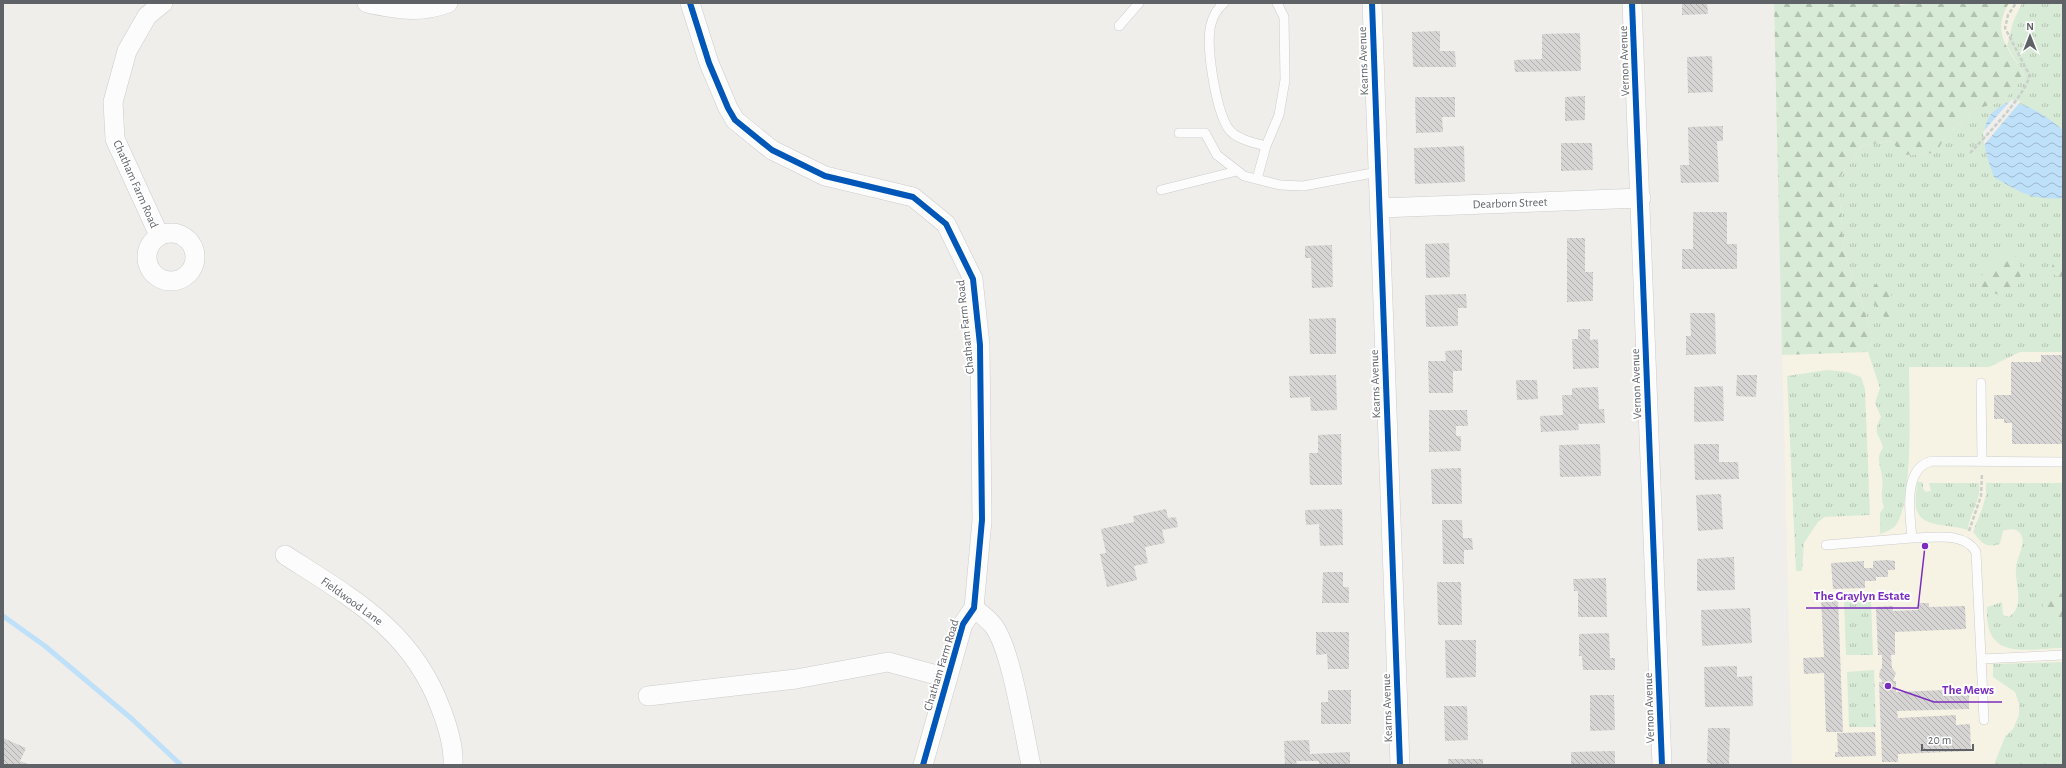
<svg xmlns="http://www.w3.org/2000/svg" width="2066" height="768" viewBox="0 0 2066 768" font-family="'Alegreya Sans',sans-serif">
  <defs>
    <pattern id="grass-tufts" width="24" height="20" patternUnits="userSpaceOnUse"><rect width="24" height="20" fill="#d8ebd6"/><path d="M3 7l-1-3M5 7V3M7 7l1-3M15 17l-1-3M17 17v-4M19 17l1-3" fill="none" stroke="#b2c2b1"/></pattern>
    <pattern id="forest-firs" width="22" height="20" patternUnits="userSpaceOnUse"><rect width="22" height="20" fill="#d8ebd6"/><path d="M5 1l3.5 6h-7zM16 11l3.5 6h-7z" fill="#b2c2b1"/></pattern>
    <pattern id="water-waves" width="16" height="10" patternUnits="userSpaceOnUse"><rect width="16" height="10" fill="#bfe0f9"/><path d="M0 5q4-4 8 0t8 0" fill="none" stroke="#9eb9cd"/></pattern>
    <pattern id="building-back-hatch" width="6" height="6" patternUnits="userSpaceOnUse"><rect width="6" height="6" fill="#d6d5d3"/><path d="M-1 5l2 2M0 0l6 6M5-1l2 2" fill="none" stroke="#b1b0af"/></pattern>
  </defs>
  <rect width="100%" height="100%" fill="#efeeea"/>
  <path fill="#f7f3e4" d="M1774,3H2063V743L2005,737L1994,764L1792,765Z"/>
  <path fill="url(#grass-tufts)" d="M2022,3H2063V352H2020L1989,367H1909C1909,400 1914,500 1896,525C1893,529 1886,532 1880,534V513L1884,507C1879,493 1884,490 1882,478C1881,466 1875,458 1883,448C1879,432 1872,435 1881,417L1875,403L1880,388L1868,352L1873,337L1844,251L1838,179L1862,146L1890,141L1906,155L1935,153L1946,135L1976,109L2004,101L2024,74L2007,46L2013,22Z
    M1827,370L1847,372L1861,377L1865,389L1870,515L1825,517L1818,522L1804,543L1802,571H1796L1787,376Z
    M1917,482H1923V489L1926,492L1931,491L1929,483H1979C1982,500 1969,513 1968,530C1951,524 1923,528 1917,511C1914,503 1917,491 1917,482Z
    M1986,483H2063V648C2025,649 1984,661 1987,607L2002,602L2003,615L2009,617C2026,606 2014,582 2016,567C2017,557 2027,542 2020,533C2016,528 2008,529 2003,531L2000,544C1985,548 1983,544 1973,532L1982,509L1986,495Z
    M1871,600L1873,655H1846L1844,601Z
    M2063,662V765H1994L2005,737L2013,729L2019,715V704L2015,692L1993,677V664Z
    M1874,670L1876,727H1849L1847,672Z"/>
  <path fill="url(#forest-firs)" d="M1774,3H1898L1901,5L1916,3H2009C1991,33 2008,48 2024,74L2004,101L1976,109L1946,135L1936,153L1905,155L1890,141L1862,146L1838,179L1844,251L1873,337L1868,352L1782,355Z
    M2007,251C2032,259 2023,316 1980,286C1978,273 1997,258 2007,251Z
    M2063,257V277L2056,276L2052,273C2051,264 2054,259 2063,257Z
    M1877,283L1885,284L1891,293L1896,316L1892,320C1880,319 1871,299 1871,289Z
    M2057,592L2063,594V627L2045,618C2042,608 2041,602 2047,594Z"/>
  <path fill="url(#water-waves)" d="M2008,102C2029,103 2047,117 2063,130V198C2034,201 2019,192 1994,177C1987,158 1977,131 1992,113C1996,109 2003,105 2008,102Z"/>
  <path fill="#efeeea" d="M2011,100L2021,101L1984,145L1983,132Z"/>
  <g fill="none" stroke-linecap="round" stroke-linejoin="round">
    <path stroke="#bfe0f9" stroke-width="5" d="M3,616L45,646L132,719L181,765"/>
  </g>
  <path fill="url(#building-back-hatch)" d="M1682,3H1707L1708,14L1682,15Z
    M1440,31V51H1455L1456,67H1413L1412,32Z
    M1580,33L1581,71L1515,72L1514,60L1542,59V34Z
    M1712,56L1713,92L1688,93L1687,57Z
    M1585,96V120L1565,121V97Z
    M1415,97H1455V117H1442L1443,132L1416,133Z
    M1723,126V141H1717L1719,182L1681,183L1680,165H1689L1688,127Z
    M1561,143H1592L1593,170L1561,171Z
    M1464,146L1465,182L1415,184L1414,148Z
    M1693,212H1727V244H1737V269H1682V249H1693Z
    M1567,238H1585V272H1593V301L1567,302Z
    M1449,243L1450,277L1426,278L1425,244Z
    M1332,245L1333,287L1312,288L1311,258H1305V246Z
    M1466,294L1467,308H1458V326L1426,327L1425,295Z
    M1690,313H1715L1716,354L1686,355V336H1691Z
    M1336,318V354H1310L1309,319Z
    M1578,329H1590V340L1598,339L1599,368L1573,369L1572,339H1578Z
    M1462,350V371H1453V393H1429L1428,361H1446L1445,351Z
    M2041,355H2063V444H2012V423H2004V419H1994V395H2011V362H2041Z
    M1336,375L1337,410L1311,411L1310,397L1290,398L1289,376Z
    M1737,375H1757L1756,397L1736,396Z
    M1516,380H1537L1538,399L1517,400Z
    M1723,386L1724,421L1694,422V387Z
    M1598,387L1599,409H1604L1605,423L1578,424L1579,430L1541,432L1540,416L1563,415L1562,395H1572V388Z
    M1429,410H1467L1468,426H1456V436H1461V451L1429,452Z
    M1341,434L1342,485H1310L1309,453H1318V435Z
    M1600,444L1601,476L1560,477L1559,445Z
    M1694,444H1719V462H1738L1739,479L1695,480Z
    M1461,468L1462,504H1432L1431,469Z
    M1721,494L1723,529L1698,531L1696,495Z
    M1166,509L1168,518L1176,517L1178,527L1162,530L1165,543L1145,547L1148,563L1134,566L1137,580L1107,587L1100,554L1106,553L1101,529L1134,522L1133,516Z
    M1342,509L1343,545L1320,546L1319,524L1306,525L1305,510Z
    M1442,520H1462L1463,538H1472L1473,550H1464V564H1443Z
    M1734,557L1735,590L1697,591V559Z
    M1887,560L1895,561V570H1888V577H1876V581H1865V588L1833,589L1831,563L1864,561V568H1873V561Z
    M1323,572H1343V587H1349V603H1322Z
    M1606,578L1607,617H1578V591H1574L1573,579Z
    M1437,582H1461L1462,625H1438Z
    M1821,598H1838L1843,732H1826L1824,673L1804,674L1803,658L1824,657Z
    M1918,603H1929V607L1965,606L1966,629L1895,632V655H1891L1892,668L1896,673L1893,681H1896V692L1969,689V709L1897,711L1898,718L1956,715V725L1970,724L1971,751L1898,754V762H1882L1879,682H1883L1879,677L1880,670L1882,668V655H1878L1876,607L1893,606V611L1918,610Z
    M1750,608L1752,643L1702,646L1701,610Z
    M1316,632H1349V669H1328L1327,654L1316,655Z
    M1609,633L1610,658H1615V670H1583L1582,656H1579V634Z
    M1445,640H1476V677L1446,678Z
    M1737,666V677L1752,676L1753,706L1705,707L1704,667Z
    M1328,690H1351V724H1321V702H1328Z
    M1590,695H1614L1615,730L1590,731Z
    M1444,706H1467L1468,740L1445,741Z
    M1708,728H1730L1729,765H1710V763H1707Z
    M1875,732L1876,756L1835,757V752H1838L1837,733Z
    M3,738L26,748L20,761L30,765H3Z
    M1309,740L1310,754L1350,752V765H1319V761H1296L1297,765H1285L1284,741Z
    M1615,751V765H1571V752Z
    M1448,759H1483V765H1448Z"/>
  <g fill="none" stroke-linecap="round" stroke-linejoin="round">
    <defs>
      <path id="service" d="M1224,3C1219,7 1214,15 1212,21C1204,42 1216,109 1228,128C1235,139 1254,143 1266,146
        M1119,26L1139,3
        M1179,133H1205L1217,155L1244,176L1280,185L1303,186L1378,172
        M1257,179L1266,146L1279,115L1285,80L1284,17L1277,3
        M1161,190L1237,171
        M1981,383L1982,460
        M1826,545L1912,538
        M1982,659L2063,655
        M1984,720L1976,552C1964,531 1932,538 1912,538C1910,515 1902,468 1932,461L2063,462"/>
      <path id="minor" d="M367,3C395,9 419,14 448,3
        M690,3L709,63L728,108L735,120L772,150L825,176L913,197L946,224L973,279L980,345L982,520L974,608L963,624L923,765
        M1372,3L1400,765
        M1632,3L1662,765
        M1380,208L1641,198
        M147 257a24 24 0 1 1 48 0a24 24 0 1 1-48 0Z
        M159,235L115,139L113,102L127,51L147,16L163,3
        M285,555C352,598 412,630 441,709C448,727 454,746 453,765
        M974,608C980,613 987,618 992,624C1011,645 1024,734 1031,765
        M648,696L796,679L888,662L948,678"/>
    </defs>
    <use href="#service" stroke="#cbcccc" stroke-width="10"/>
    <use href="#minor" stroke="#cbcccc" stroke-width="20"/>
    <path stroke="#cacfcc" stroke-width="2.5" stroke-dasharray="4 2" stroke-linecap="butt" d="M1970,153C1983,139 2031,90 2029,74L2005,28L2008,15L2016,3
      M1969,531L1981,496L1982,473"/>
    <use href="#service" stroke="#fdfcfc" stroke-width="9"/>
    <use href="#minor" stroke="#fdfcfc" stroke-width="19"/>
    <defs>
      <path id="cycleway" d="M690,3L709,63L728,108L735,120L772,150L825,176L913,197L946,224L973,279L980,345L982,520L974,608L963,624L923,765
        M1372,3L1400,765
        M1632,3L1662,765"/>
    </defs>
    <use href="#cycleway" stroke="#fff" stroke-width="8"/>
    <use href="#cycleway" stroke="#0057b8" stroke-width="6"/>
  </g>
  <g text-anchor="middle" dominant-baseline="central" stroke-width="4" stroke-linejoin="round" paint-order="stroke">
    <g font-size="12" fill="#5f6368" stroke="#fff">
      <text transform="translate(1363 61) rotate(-92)">Kearns Avenue</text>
      <text transform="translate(1624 61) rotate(-92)">Vernon Avenue</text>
      <text transform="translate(136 184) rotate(66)">Chatham Farm Road</text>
      <text transform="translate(1510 203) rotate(-2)">Dearborn Street</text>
      <text transform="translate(965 327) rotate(-96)">Chatham Farm Road</text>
      <text transform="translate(1375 384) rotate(-92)">Kearns Avenue</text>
      <text transform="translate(1636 384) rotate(-92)">Vernon Avenue</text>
      <text transform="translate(352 601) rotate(36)">Fieldwood Lane</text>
      <text transform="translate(941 665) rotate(-73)">Chatham Farm Road</text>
      <text transform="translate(1387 708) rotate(-92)">Kearns Avenue</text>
      <text transform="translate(1649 708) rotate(-92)">Vernon Avenue</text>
    </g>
  </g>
  <path fill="none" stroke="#7b2cbf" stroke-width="1.5" d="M1925 546L1918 608H1806M1888 686L1934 702H2002"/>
  <g fill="#7b2cbf" stroke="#fff" stroke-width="1.5">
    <circle cx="1925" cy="546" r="4"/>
    <circle cx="1888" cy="686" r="4"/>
  </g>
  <g font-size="13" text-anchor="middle" font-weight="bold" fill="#7b2cbf" stroke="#fff" stroke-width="4" stroke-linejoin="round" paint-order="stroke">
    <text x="1862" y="600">The Graylyn Estate</text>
    <text x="1968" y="694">The Mews</text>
  </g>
  <rect width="2066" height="768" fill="none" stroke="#5f6368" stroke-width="8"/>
  <g transform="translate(2030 36)" stroke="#ffffff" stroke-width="3" paint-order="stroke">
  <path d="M0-3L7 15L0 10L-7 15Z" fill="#5f6368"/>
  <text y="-6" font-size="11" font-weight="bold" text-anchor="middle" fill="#5f6368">N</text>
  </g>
  <path d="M1922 744v6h51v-6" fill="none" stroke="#5f6368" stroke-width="2"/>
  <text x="1928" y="744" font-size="12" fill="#5f6368" stroke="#ffffff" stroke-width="3" paint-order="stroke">20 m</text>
</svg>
